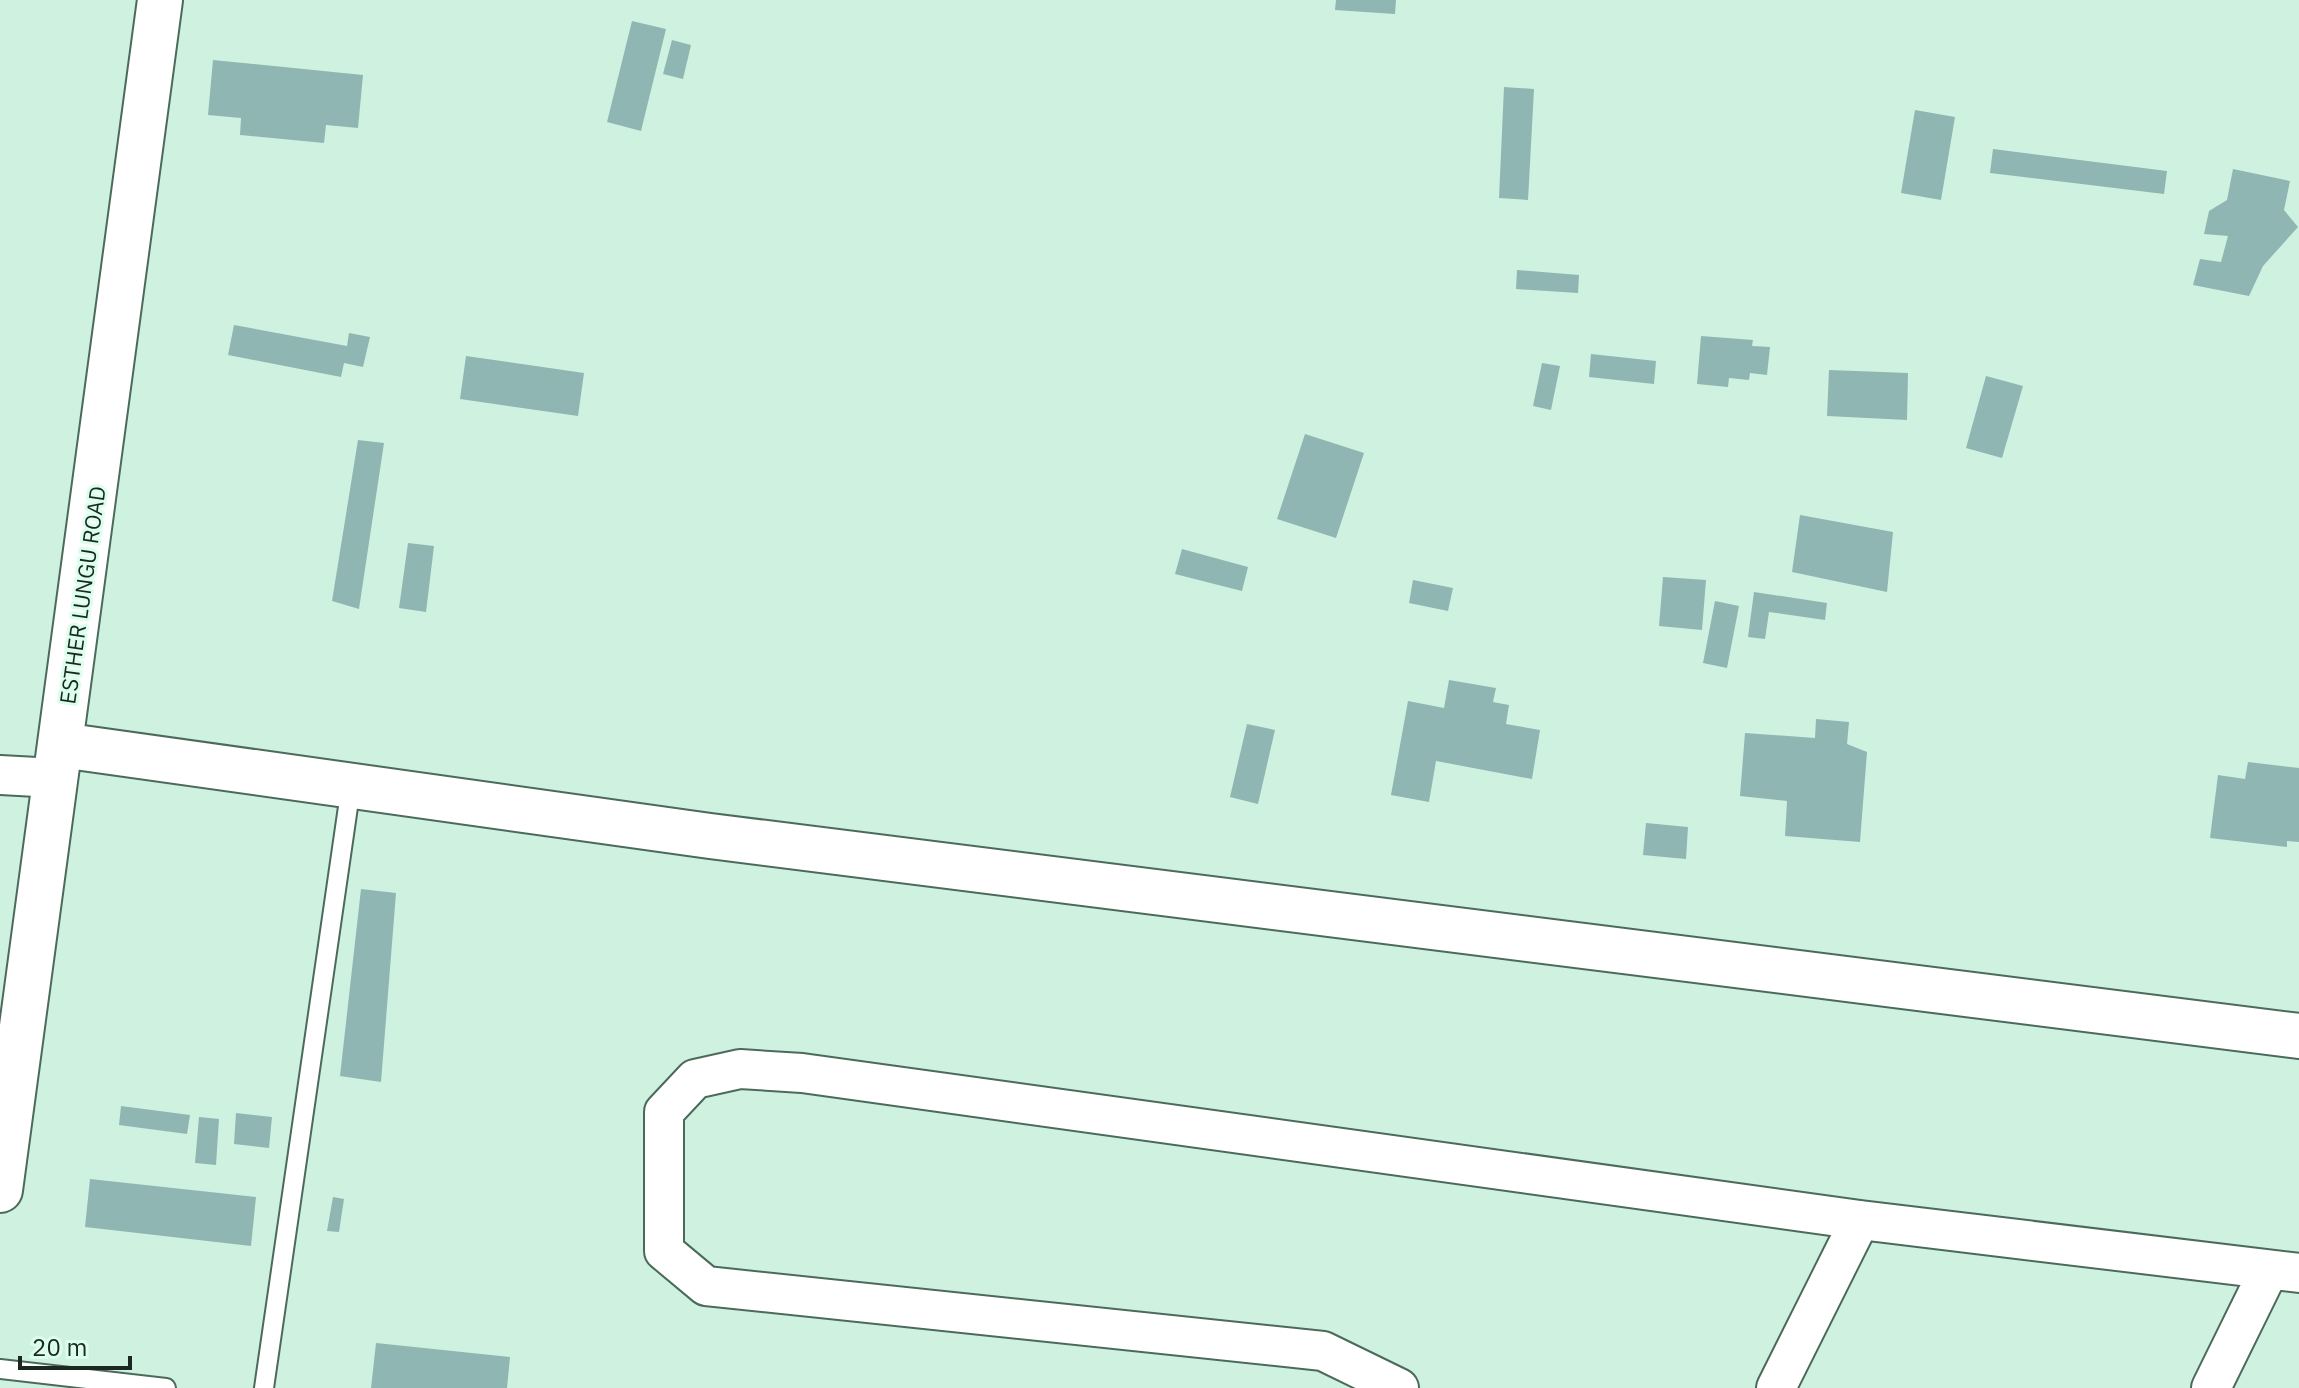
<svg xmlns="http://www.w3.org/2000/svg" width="2299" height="1388" viewBox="0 0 2299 1388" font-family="'IBM Plex Sans',sans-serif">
  <rect width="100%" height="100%" fill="#cff1e0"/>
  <path fill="#8fb6b2" d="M1336,0H1396L1395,14L1335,10Z
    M632,21L666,29L641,131L607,122Z
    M672,40L691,45L683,79L663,74Z
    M213,60L363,75L358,128L326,125L324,143L240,135L241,118L208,115Z
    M1504,87L1534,89L1528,200L1499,198Z
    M1915,110L1955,117L1941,200L1901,193Z
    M1993,149L2167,171L2164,194L1990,173Z
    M2233,169L2290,181L2284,210L2298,227L2263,266L2249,296L2193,285L2200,259L2221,262L2228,236L2204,234L2209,211L2227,200Z
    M1517,270L1579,275L1578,293L1516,289Z
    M234,325L347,346L349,333L370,337L363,367L344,363L341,377L228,355Z
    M1701,336L1753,340L1752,346L1770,347L1767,375L1750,373L1749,380L1729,378L1728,387L1697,384Z
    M1591,354L1656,361L1654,384L1589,377Z
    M466,356L584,373L578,416L460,399Z
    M1542,363L1560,366L1551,410L1533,406Z
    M1829,370L1908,373L1907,420L1827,416Z
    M1986,376L2023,386L2002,458L1966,448Z
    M1305,434L1364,453L1336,538L1277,519Z
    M358,440L384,443L359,609L332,601Z
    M1800,515L1893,532L1887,592L1792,572Z
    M408,543L434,546L426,612L399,608Z
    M1182,549L1248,567L1242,591L1175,574Z
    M1663,577L1706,580L1702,630L1659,626Z
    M1413,580L1453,588L1448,611L1409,603Z
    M1754,592L1827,603L1825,620L1769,612L1765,639L1748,637Z
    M1715,601L1739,606L1727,668L1703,663Z
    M1449,680L1496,688L1493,702L1509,705L1506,724L1540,730L1532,779L1436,761L1429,802L1391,795L1408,701L1444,708Z
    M1816,719L1849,722L1847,744L1867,752L1860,842L1785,836L1787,801L1740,796L1745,733L1815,738Z
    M1247,724L1275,730L1258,804L1230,797Z
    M2248,762L2299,768V842L2287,841V847L2210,838L2218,775L2245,779Z
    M1646,823L1688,827L1686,859L1643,855Z
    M361,889L396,893L381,1082L340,1076Z
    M121,1106L190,1115L187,1134L119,1125Z
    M236,1113L272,1117L269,1148L234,1144Z
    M199,1117L219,1119L216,1165L195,1163Z
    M90,1179L256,1197L251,1246L85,1227Z
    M333,1197L344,1199L339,1232L327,1231Z
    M376,1343L510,1357L507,1388H371Z"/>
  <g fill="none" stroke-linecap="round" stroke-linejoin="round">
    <defs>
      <path id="service" d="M0,1369L166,1388
        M264,1388L351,786"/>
      <path id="minor" d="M0,775L55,778
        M1399,1388L1323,1351L706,1286L664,1251V1112L695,1079L740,1069L802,1073L1860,1220L2299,1273
        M1776,1388L1860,1220
        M2211,1388L2269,1270"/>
      <path id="tertiary" d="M61,745L710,836L2299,1036
        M0,1190L160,0"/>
    </defs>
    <use href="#service" stroke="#4c6a5c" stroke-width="22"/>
    <use href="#minor" stroke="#4c6a5c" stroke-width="42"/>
    <use href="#tertiary" stroke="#4c6a5c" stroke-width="48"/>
    <use href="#service" stroke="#fff" stroke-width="18"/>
    <use href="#minor" stroke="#fff" stroke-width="38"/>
    <use href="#tertiary" stroke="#fff" stroke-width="44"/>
  </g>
  <g text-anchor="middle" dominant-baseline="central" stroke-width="6" stroke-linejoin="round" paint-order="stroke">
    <g font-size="22" fill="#1b2822" stroke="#dcfeed">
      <text transform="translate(82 595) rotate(-82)">ESTHER LUNGU ROAD</text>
    </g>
  </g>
  <path d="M20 1356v12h110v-12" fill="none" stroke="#1b2822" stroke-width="4"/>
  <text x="32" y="1356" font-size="24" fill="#1b2822" stroke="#dcfeed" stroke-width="6" paint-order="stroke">20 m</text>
</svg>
